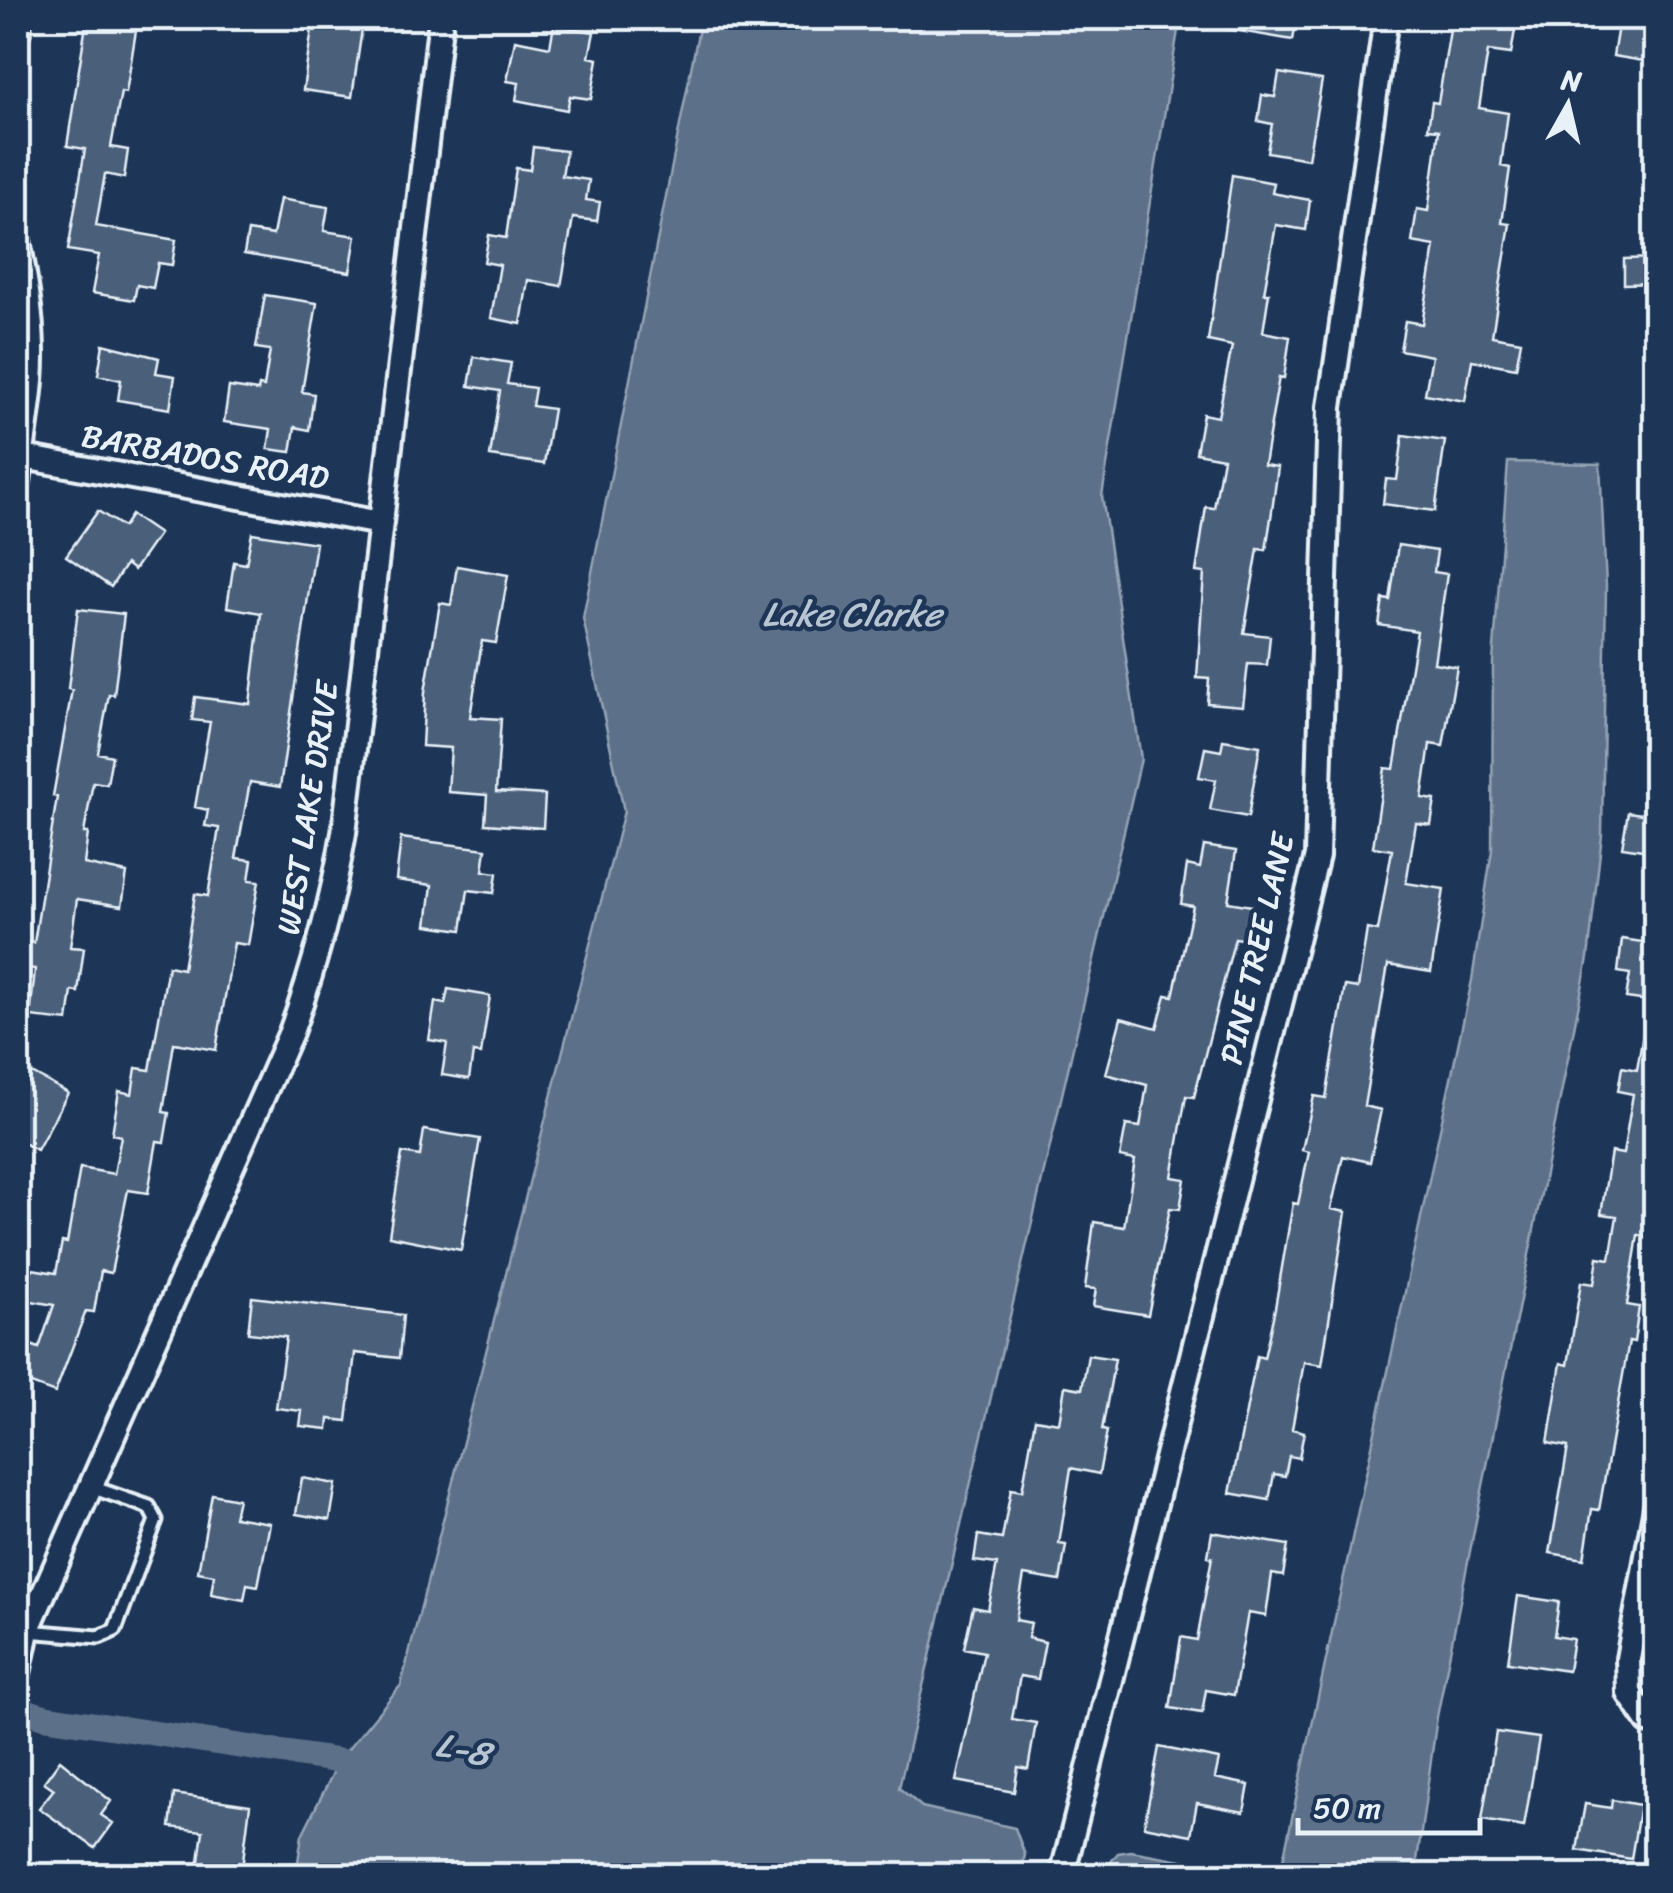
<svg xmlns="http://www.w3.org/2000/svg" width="1673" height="1893" viewBox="0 0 1673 1893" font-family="Sriracha,sans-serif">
  <rect width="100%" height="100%" fill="#1d3557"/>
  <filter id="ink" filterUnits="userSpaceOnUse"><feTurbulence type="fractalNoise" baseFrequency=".01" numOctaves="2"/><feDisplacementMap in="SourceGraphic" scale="20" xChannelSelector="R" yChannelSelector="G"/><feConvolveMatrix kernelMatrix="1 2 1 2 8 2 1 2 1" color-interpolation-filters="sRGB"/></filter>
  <g filter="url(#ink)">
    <path fill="#5d7089" stroke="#95a4b5" stroke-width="2.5" d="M701,18H1180L1102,496L1141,759L899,1788L922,1807L1015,1828L1025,1855L1020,1876L296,1875L302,1835L340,1759L401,1685L624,811L583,618Z
      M1508,462L1600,464L1606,586L1602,835L1588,958L1437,1717L1415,1875H1277L1280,1874L1472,980L1492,850L1493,662Z
      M1131,1851L1265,1875H1108L1112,1860L1118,1853Z"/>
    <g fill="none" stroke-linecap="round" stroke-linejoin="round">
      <path stroke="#5d7089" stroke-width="25" d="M18,1709L46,1717L373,1766"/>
    </g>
    <path fill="#495e7a" stroke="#e8f1f8" stroke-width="2.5" d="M87,18H138L126,93L121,92L111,147L128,150L124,178L105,174L96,226L176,240L172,265L158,263L153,288L137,285L134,300L92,293L99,255L68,250L85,149L67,146Z
      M1222,18H1297L1293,40L1221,28Z
      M1452,18H1517L1511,54L1488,51L1479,108L1508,113L1501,166L1510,168L1502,223L1510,224L1492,336L1521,341L1516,368L1472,360L1465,401L1425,394L1432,356L1400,350L1405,321L1422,324L1435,246L1412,242L1417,209L1428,211L1439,130L1428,129L1432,102L1438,103Z
      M1619,20L1656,26V63L1613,56Z
      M313,22L362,29L352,97L303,90Z
      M554,25L594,32L589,57L598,59L591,99L570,96L567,110L516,100L519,83L507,81L515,40L550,47Z
      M1279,73L1322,80L1308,159L1267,152L1272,124L1258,121L1262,95L1275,97Z
      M533,147L566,151L562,176L589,180L586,200L600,202L597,221L573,218L561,286L528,280L521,324L491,318L500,265L484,262L489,235L506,238L516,168L530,170Z
      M1232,175L1274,183L1272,193L1310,200L1306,230L1276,225L1264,293H1269L1263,332L1290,337L1284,378L1279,377L1264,465L1278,467L1271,518L1266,550L1258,549L1244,633L1270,636L1267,665L1248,664L1243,706L1207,703L1209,679L1197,678L1204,573L1196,572L1206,507L1214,508L1223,458L1196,453L1203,414L1218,417L1232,346L1208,341Z
      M280,199L328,207L324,231L356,236L350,272L244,254L248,231L273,235Z
      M1656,258V283L1624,284V259Z
      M265,295L317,303L302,392L314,394L309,430L295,427L291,452L268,449L271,429L224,422L229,387L258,391L259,386L264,387L270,350L256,348Z
      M103,344L159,358L156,373L175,376L170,409L118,400L121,380L98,375Z
      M474,357L511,363L507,384L535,388L532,406L553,409L544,464L490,456L500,391L469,386Z
      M1403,435L1445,441L1435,511L1383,504L1386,479L1397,480Z
      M98,511L123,527L131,515L159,534L134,570L126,564L111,587L66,556Z
      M252,533L316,543L280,787L250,782L236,858L252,860L249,880L259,881L248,945L234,943L216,1050L174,1043L163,1112L169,1113L164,1142L157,1141L148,1193L128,1190L111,1273L101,1271L94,1312L86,1311L55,1393L23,1381L28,1367L18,1363V1340L39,1348L54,1305L26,1300L32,1269L56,1273L62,1242L67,1243L80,1168L114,1174L121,1136L112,1134L119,1091L132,1094L136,1068L150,1070L168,966L183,969L195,894L208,896L219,828L205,826L208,810L195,807L210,722L192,720L195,697L250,704L261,613L227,607L234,562L246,564Z
      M1398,545L1437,551L1434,572L1447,574L1434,663L1457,667L1443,746L1430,744L1422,798L1435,800L1431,825L1416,823L1406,883L1444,889L1431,972L1388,965L1364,1106L1381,1110L1370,1162L1343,1156L1331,1209L1346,1212L1322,1365L1304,1362L1292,1429L1304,1432L1299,1458L1289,1456L1285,1476L1274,1474L1269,1500L1230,1493L1257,1356L1264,1358L1275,1308L1293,1203L1298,1204L1309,1152L1302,1150L1314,1096L1326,1098L1345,986L1358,988L1367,929L1378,931L1392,850L1373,847L1385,768L1394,769L1417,631L1379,625L1383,599L1390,600Z
      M457,566L508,575L496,643L482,641L470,717L501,719L496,792L545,795L543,828L485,824L487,795L448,792L451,748L422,746L425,692L440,603L451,605Z
      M78,609L124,614L114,695L109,694L98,753L112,756L107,784L93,782L84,833H88L84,864L127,873L122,906L77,899L70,947L84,948L78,992L72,991L68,1021L30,1017L35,969L20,967L23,941L34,943L57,797L53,796L72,690L68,689Z
      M1223,740L1260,746L1248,817L1210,810L1216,780L1199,777L1205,748L1221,751Z
      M1628,812L1656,816V852L1622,847Z
      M401,838L486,849L483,871L497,873L494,893L468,890L462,930L427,925L432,885L396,880Z
      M1204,846L1236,851L1228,902L1252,906L1247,940L1235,938L1194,1097L1186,1096L1172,1177L1185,1179L1180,1209L1170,1208L1148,1315L1093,1306L1096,1289L1085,1288L1094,1222L1124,1227L1135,1160L1120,1157L1126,1125L1140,1127L1147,1085L1106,1074L1121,1018L1157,1028L1166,995L1173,996L1193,906L1181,904L1187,865L1200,868Z
      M1622,939L1656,944V1002L1626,998L1630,974L1618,972Z
      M448,989L490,996L481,1054L473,1053L469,1079L442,1075L447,1043L429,1040L435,1002L445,1004Z
      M1645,1022L1656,1023V1226L1654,1238L1638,1235L1627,1305L1639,1307L1634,1342L1629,1341L1599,1510L1592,1509L1584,1559L1550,1553L1568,1447L1548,1443L1561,1363L1568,1365L1581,1282L1594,1284L1598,1257L1610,1259L1617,1216L1601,1214L1611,1152L1623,1154L1633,1094L1618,1091L1622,1067L1637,1070Z
      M32,1073L68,1093L37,1150L18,1140V1100Z
      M424,1130L480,1139L461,1250L389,1236L402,1153L420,1156Z
      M252,1297L403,1315L399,1358L355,1353L347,1421L329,1419L328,1429L300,1426L302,1411L276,1408L286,1337L248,1333Z
      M1088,1355L1115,1359L1102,1430L1107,1431L1099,1474L1071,1468L1059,1544L1066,1545L1060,1581L1024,1575L1016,1620L1031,1623L1028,1638L1045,1642L1038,1679L1020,1676L1012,1719L1036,1723L1028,1769L1018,1767L1014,1792L956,1781L984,1652L964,1648L973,1607L988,1610L997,1564L974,1561L978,1535L1002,1539L1011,1489L1022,1491L1035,1419L1059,1423L1065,1386L1082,1389Z
      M302,1478L336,1484L330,1520L296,1514Z
      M212,1494L238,1499L234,1517L270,1523L258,1586L247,1584L244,1600L211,1594L214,1575L198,1572Z
      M1212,1532L1288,1545L1283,1576L1272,1574L1266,1616L1248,1613L1234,1695L1206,1690L1202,1713L1170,1708L1181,1637L1197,1640L1212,1557L1208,1556Z
      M1518,1596L1559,1602L1554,1636L1573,1639L1568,1671L1508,1662Z
      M1496,1732L1539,1738L1524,1827L1482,1820Z
      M1159,1747L1219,1759L1215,1778L1249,1785L1244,1812L1197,1803L1191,1835L1144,1826Z
      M60,1760L111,1801L101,1815L113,1823L95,1848L39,1808L54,1789L44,1782Z
      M174,1794L250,1805L241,1876H197L203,1831L170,1827Z
      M1612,1800L1640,1805L1631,1859L1577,1850L1585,1804L1611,1808Z"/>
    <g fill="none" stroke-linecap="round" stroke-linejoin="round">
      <defs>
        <path id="service" d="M27,1631L99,1637L115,1630L156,1520L149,1507L91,1487"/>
        <path id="minor" d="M18,31L19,18
          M18,241C27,287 35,334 31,381C28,415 22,449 18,482
          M18,456L380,523
          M1656,1507L1628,1659L1629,1693L1648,1721L1656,1723
          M18,1673L27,1631L291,1032C315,966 332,902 344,833L441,18
          M1062,1876L1317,856L1330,407L1386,18"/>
      </defs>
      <use href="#service" stroke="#e8f1f8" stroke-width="19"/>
      <use href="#minor" stroke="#e8f1f8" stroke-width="30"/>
      <use href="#service" stroke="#1d3557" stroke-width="11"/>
      <use href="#minor" stroke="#1d3557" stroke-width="22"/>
    </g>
  </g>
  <g text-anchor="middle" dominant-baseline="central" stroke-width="9" stroke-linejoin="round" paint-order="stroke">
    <g font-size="32" fill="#e8f1f8" stroke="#1d3557">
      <text transform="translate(205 457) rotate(10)">BARBADOS ROAD</text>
      <text transform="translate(308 808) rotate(-81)">WEST LAKE DRIVE</text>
      <text transform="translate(1257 949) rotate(-77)">PINE TREE LANE</text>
    </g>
    <g font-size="35" font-style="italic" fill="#b7c4d1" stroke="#1d3557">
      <text x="852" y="614">Lake Clarke</text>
      <text transform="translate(463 1749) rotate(12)">L-8</text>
    </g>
  </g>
  <rect width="1673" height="1893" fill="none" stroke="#1d3557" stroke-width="60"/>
  <rect x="30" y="30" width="1613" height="1833" fill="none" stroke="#e8f1f8" stroke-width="4" filter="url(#ink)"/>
  <g transform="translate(1568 105) rotate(8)" stroke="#1d3557" stroke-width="8" paint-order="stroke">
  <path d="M0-8L18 38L0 25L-18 38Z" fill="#e8f1f8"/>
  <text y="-15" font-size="28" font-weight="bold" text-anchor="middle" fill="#e8f1f8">N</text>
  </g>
  <path d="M1298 1818v15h182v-15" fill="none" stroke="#e8f1f8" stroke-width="5"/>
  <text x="1313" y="1818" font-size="30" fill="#e8f1f8" stroke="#1d3557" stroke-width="8" paint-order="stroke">50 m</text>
</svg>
